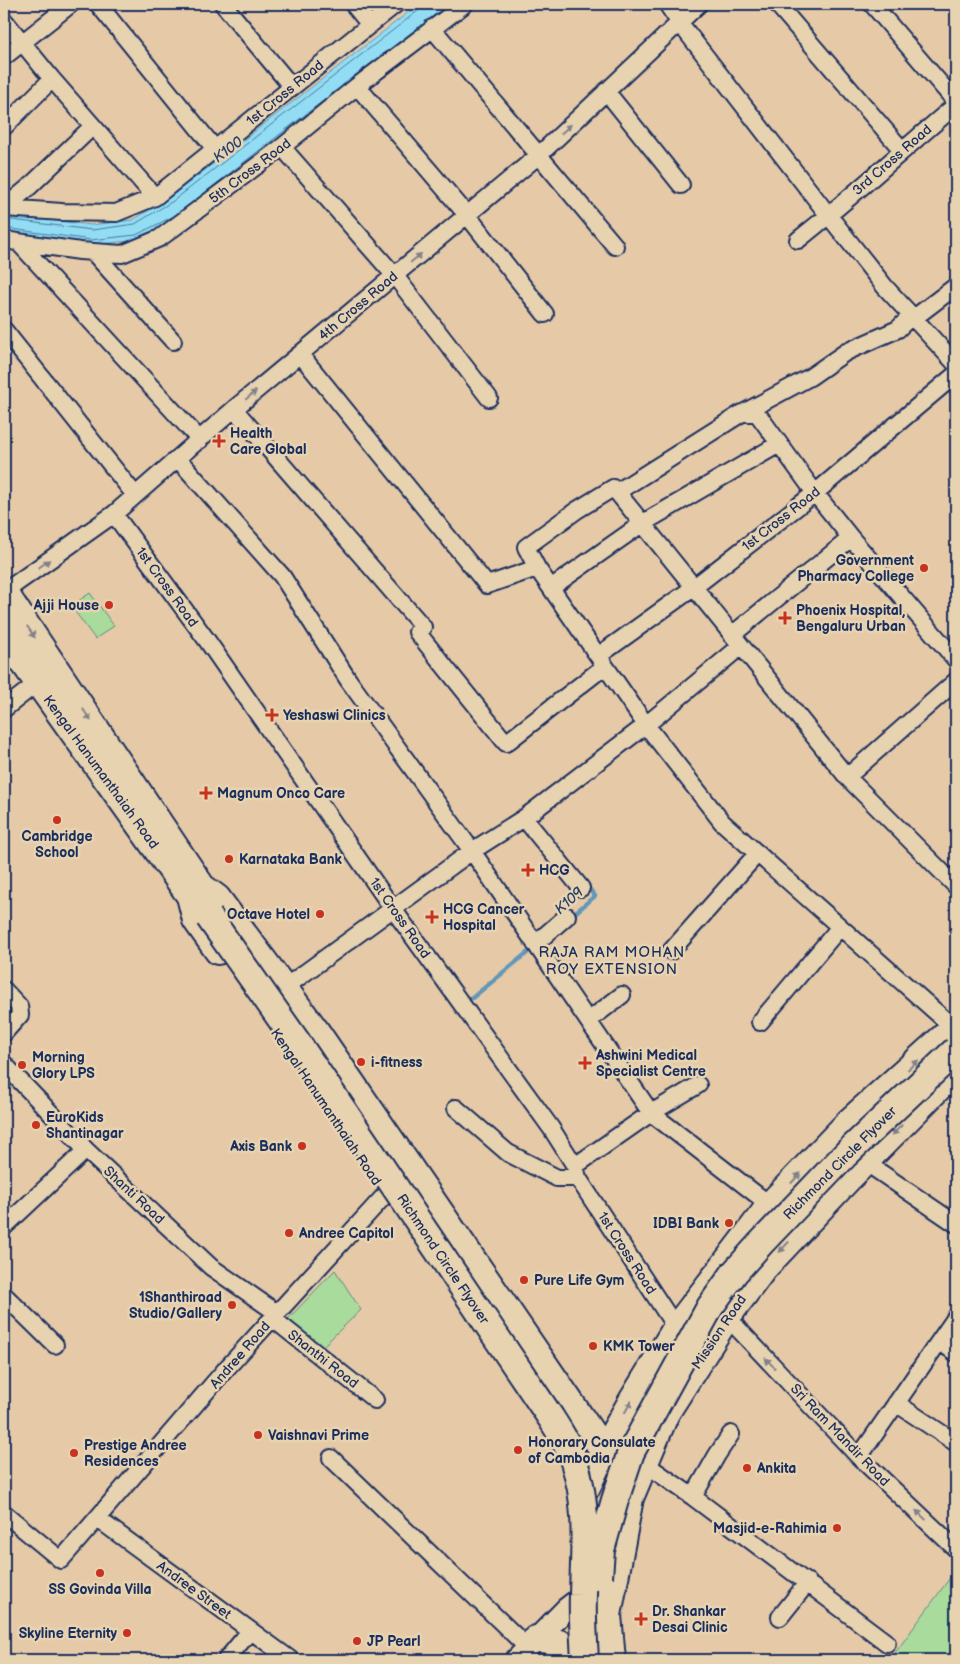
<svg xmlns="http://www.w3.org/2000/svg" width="960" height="1664" viewBox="0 0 960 1664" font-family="'Balsamiq Sans',sans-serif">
  <rect width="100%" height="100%" fill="#e6caa8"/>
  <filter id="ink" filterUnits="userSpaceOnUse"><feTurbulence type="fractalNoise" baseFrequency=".02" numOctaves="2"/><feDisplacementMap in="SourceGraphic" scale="10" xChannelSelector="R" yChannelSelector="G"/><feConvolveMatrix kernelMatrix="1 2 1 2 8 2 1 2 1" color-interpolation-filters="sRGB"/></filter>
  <g filter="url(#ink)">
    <path fill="#a8db9c" stroke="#62857d" d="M90,593L114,626L95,639L71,606Z
      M335,1270L361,1310L322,1347L286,1321Z
      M955,1571L956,1572V1660H905L895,1653Z"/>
    <path fill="#92ddf4" stroke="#6297b8" d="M419,4H457L176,221L138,240L91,245L4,233V214L91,225L133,220L170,197Z"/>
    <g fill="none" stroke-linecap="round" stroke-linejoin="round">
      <path stroke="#4b759a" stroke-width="1" d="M180,212L337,90
        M4,219L92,230L135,224L173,201L419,10L421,4
        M4,228L91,240L136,235L172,217"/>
      <path stroke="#6297b8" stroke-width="4.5" d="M570,917L595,896L586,885
        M472,998L527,953"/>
      <defs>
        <path id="minor" d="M98,4L215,149
          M223,4L292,87
          M353,4L370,25
          M667,4L679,22L829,216L885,287L956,364
          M777,4L902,150
          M872,4L956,102
          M4,20L52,79L155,197
          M432,28L615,246
          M4,57L71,4
          M357,86L467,215L545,314
          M606,91L681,185
          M4,127L52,79
          M282,147L395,276L489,398
          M4,208L62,212L116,213L155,197L396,4
          M4,208L28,188L93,126
          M4,240L80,251L122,254L160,238L282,147L357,86L465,4
          M798,240C853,197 903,149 956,105
          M18,242L200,440
          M93,252L173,341
          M914,318L956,286
          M4,330L135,495
          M300,354L487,585L537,568L646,725L722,822L954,1028
          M234,409L423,627L417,632L506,743L605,666
          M743,413L810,377L846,352L898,329L911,316
          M178,459L282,576L349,681L472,851L651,1113L770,1205
          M617,492L847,777L956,886
          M114,514L206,639L393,909L551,1128L575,1166L578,1178L676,1328
          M537,568L526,547L577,510L613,488L617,492L742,413H757L815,493L851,538L956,660
          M552,587L643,523L779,444
          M4,592L114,514L234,409L539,155L699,4
          M732,635L851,538
          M598,656L693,588L815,493L956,374
          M4,709L37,683
          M847,777L956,681
          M524,818L581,888
          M535,944L567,916
          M671,951L757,854
          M284,988L472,851L524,818L646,725L741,646
          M4,990L19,1006L20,1015L4,1033
          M588,1021L622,995
          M760,1022L840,927
          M4,1064L86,1150L211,1267L277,1313
          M456,1108L508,1153L557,1178H578
          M865,1162L956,1224
          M575,1166L651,1113L698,1085
          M4,1227L86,1150
          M4,1295L55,1345
          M727,1317L859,1457L956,1549
          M272,1318L375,1400
          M940,1342L956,1353
          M896,1403L956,1443
          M859,1457L956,1317
          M331,1458L528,1648
          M644,1463L693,1497L887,1643
          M693,1497L717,1455L731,1434
          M4,1513L61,1560L225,1370L386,1194
          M98,1519L291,1660
          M780,1617L808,1582
          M226,1660L250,1631"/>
        <path id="tertiary" d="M516,1660L566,1609L592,1589"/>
        <path id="primary" d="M4,592L202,887L217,898L316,1031L599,1444L635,1483
          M4,635L190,896L196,920L218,951
          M587,1487L604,1450L633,1399L676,1328L770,1205L849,1122L956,1026
          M536,1639C552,1638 566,1646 580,1653L582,1655
          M612,1660L608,1615L630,1498L666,1413L727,1317L764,1268L848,1179L956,1070"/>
      </defs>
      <use href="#minor" stroke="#1b2f5e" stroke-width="20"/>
      <use href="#tertiary" stroke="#1b2f5e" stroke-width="25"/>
      <use href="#primary" stroke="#1b2f5e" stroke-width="30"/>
      <use href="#minor" stroke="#e8d3b1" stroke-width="16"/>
      <use href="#tertiary" stroke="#e8d3b1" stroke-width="21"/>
      <use href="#primary" stroke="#e8d3b1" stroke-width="26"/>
      <defs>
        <path id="primary-bridge" d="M209,917L297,1042L551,1418C560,1432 569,1446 574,1462C589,1506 584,1550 583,1595C582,1617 584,1639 585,1660
          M599,1577L601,1550L615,1500L631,1452L710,1307L735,1272L761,1243L846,1154L956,1050"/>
      </defs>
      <use href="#primary-bridge" stroke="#1b2f5e" stroke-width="30" stroke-linecap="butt"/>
      <use href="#primary-bridge" stroke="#e8d3b1" stroke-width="26"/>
    </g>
    <defs><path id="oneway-solid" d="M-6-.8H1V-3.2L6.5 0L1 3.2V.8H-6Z" transform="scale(1.25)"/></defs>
    <g fill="#828188">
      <use href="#oneway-solid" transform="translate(566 129) rotate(-43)"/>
      <use href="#oneway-solid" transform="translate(416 258) rotate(-40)"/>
      <use href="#oneway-solid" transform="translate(251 395) rotate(-40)"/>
      <use href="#oneway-solid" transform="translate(44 564) rotate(-35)"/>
      <use href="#oneway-solid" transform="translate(31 632) rotate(56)"/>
      <use href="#oneway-solid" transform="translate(87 715) rotate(56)"/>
      <use href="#oneway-solid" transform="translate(913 1065) rotate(-42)"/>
      <use href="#oneway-solid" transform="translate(897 1130) rotate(135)"/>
      <use href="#oneway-solid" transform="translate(796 1178) rotate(-47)"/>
      <use href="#oneway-solid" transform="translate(784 1247) rotate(133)"/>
      <use href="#oneway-solid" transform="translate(770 1363) rotate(-134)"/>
      <use href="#oneway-solid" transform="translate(628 1407) rotate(-61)"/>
      <use href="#oneway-solid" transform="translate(921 1515) rotate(-137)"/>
    </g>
  </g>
  <g fill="#c8321e" stroke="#e8d3b1" stroke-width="2">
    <path d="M216.5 433.5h5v5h5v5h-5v5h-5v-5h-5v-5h5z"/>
    <circle cx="924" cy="568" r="5"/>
    <circle cx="109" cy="605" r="5"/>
    <path d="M782.5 610.5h5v5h5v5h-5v5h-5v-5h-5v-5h5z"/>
    <path d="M269.5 707.5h5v5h5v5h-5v5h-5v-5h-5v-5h5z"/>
    <path d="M203.5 785.5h5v5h5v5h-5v5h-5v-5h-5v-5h5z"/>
    <circle cx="57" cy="820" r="5"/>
    <circle cx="229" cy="859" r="5"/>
    <path d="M525.5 862.5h5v5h5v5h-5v5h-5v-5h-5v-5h5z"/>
    <circle cx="320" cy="914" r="5"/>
    <path d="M429.5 909.5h5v5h5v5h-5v5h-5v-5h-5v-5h5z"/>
    <circle cx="361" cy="1062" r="5"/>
    <path d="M582.5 1055.5h5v5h5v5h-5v5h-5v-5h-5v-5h5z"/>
    <circle cx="22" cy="1065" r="5"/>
    <circle cx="36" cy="1125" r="5"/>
    <circle cx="302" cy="1146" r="5"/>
    <circle cx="729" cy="1223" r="5"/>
    <circle cx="289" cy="1233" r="5"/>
    <circle cx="524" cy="1280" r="5"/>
    <circle cx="232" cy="1305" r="5"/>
    <circle cx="593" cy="1346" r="5"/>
    <circle cx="258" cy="1435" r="5"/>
    <circle cx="518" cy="1450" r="5"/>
    <circle cx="74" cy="1453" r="5"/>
    <circle cx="747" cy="1468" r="5"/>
    <circle cx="837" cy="1528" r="5"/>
    <circle cx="100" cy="1573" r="5"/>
    <path d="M638.5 1611.5h5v5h5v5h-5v5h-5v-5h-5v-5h5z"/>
    <circle cx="127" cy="1633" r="5"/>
    <circle cx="357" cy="1641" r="5"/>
  </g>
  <g text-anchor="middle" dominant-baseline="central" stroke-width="5" stroke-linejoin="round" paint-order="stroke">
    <g font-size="14" fill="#1b2f5e" stroke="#e8d3b1">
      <text transform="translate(285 93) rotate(-39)">1st Cross Road</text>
      <text transform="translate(892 160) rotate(-41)">3rd Cross Road</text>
      <text transform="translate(250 171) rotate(-37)">5th Cross Road</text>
      <text transform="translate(358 306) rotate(-40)">4th Cross Road</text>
      <text transform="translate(781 519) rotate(-38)">1st Cross Road</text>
      <text transform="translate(167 587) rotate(54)">1st Cross Road</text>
      <text transform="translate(101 772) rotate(54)">Kengal Hanumanthaiah Road</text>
      <text transform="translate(400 918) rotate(55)">1st Cross Road</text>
      <text transform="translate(326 1107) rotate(56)">Kengal Hanumanthaiah Road</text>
      <text transform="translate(840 1163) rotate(-45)">Richmond Circle Flyover</text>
      <text transform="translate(134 1195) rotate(43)">Shanti Road</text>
      <text transform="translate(627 1253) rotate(57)">1st Cross Road</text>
      <text transform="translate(443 1259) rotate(56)">Richmond Circle Flyover</text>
      <text transform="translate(719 1332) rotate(-56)">Mission Road</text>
      <text transform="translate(240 1355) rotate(-49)">Andree Road</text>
      <text transform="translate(323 1359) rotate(38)">Shanthi Road</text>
      <text transform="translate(840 1435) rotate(46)">Sri Ram Mandir Road</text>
      <text transform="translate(194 1590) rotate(36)">Andree Street</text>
    </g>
    <g font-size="14" font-weight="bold" fill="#1b2f5e" stroke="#e8d3b1" text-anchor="start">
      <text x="230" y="433">Health<tspan x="230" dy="16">Care Global</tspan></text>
      <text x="914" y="560" text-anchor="end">Government<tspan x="914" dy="16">Pharmacy College</tspan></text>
      <text x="99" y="605" text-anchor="end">Ajji House</text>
      <text x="796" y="610">Phoenix Hospital,<tspan x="796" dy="16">Bengaluru Urban</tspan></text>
      <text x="283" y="715">Yeshaswi Clinics</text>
      <text x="217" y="793">Magnum Onco Care</text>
      <text x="57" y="836" text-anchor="middle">Cambridge<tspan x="57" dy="16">School</tspan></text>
      <text x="239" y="859">Karnataka Bank</text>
      <text x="539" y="870">HCG</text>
      <text x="443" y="909">HCG Cancer<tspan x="443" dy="16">Hospital</tspan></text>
      <text x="310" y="914" text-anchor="end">Octave Hotel</text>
      <text x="596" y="1055">Ashwini Medical<tspan x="596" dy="16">Specialist Centre</tspan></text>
      <text x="32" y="1057">Morning<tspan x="32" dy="16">Glory LPS</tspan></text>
      <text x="371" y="1062">i-fitness</text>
      <text x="46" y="1117">EuroKids<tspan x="46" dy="16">Shantinagar</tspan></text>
      <text x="292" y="1146" text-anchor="end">Axis Bank</text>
      <text x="719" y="1223" text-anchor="end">IDBI Bank</text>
      <text x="299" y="1233">Andree Capitol</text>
      <text x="534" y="1280">Pure Life Gym</text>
      <text x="222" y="1297" text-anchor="end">1Shanthiroad<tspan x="222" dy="16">Studio/Gallery</tspan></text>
      <text x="603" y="1346">KMK Tower</text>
      <text x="268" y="1435">Vaishnavi Prime</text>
      <text x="528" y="1442">Honorary Consulate<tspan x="528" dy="16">of Cambodia</tspan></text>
      <text x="84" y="1445">Prestige Andree<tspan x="84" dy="16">Residences</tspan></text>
      <text x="757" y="1468">Ankita</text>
      <text x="827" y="1528" text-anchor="end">Masjid-e-Rahimia</text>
      <text x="100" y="1589" text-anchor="middle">SS Govinda Villa</text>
      <text x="652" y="1611">Dr. Shankar<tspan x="652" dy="16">Desai Clinic</tspan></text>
      <text x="117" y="1633" text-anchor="end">Skyline Eternity</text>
      <text x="367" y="1641">JP Pearl</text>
    </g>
    <g font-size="15" font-style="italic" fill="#27406d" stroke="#e8d3b1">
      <text transform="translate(228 150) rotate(-37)">K100</text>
      <text transform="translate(569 901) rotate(-42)">K109</text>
    </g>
    <g font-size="15" letter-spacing="1" fill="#1b2f5e" stroke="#e8d3b1">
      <text x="612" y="952">RAJA RAM MOHAN<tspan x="612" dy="17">ROY EXTENSION</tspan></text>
    </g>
  </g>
  <rect width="960" height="1664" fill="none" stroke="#e8d3b1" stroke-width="20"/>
  <rect x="10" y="10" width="940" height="1644" fill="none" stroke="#1b2f5e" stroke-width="2" filter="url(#ink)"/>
</svg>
